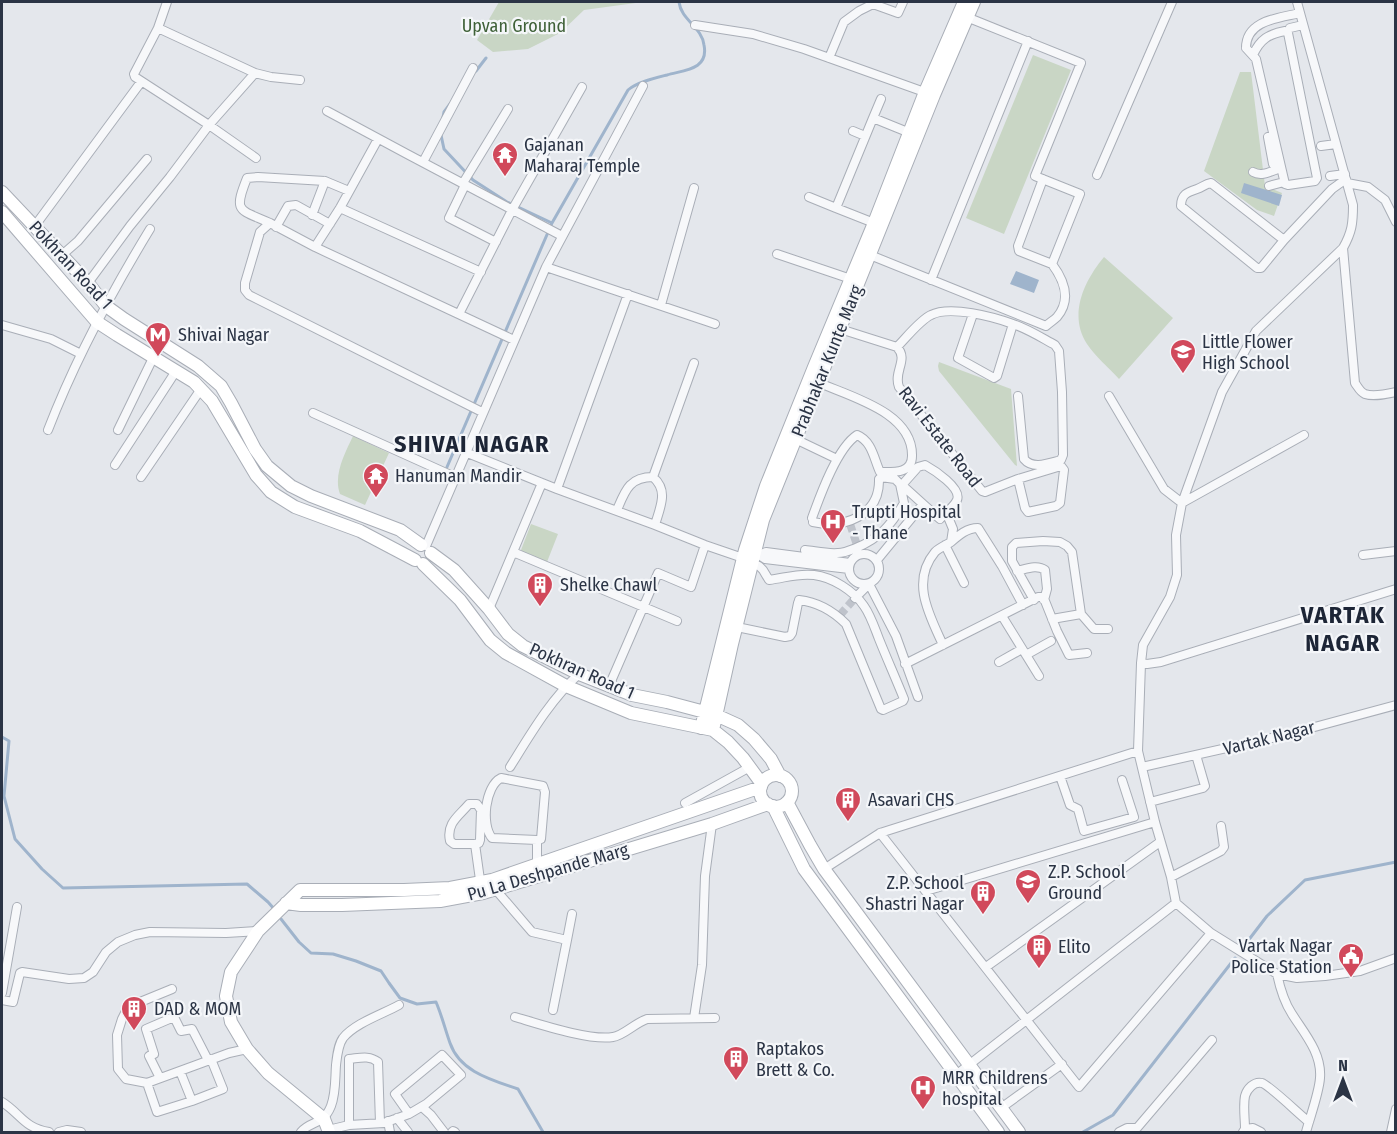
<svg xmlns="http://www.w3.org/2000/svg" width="1397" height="1134" viewBox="0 0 1397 1134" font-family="'Fira Sans Condensed',sans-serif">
  <rect width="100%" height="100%" fill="#e4e7ec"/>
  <path fill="#c9d6c5" d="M499,2H643L584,10L560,33L528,49L493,52L477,40Z
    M1033,55L1071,70L1004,234L966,218Z
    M1240,72H1251L1265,186L1282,193L1274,216L1257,210L1204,171Z
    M1104,257L1173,318L1119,379C1109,368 1095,356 1087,344C1068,315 1084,281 1104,257Z
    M939,362L1011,389L1017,466L1015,465L939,371L938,366Z
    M353,436L389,453L365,505L340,494C333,475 345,453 353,436Z
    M531,524L558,534L547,562L523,552L521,550Z"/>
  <path fill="#9fb4cc" d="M1244,183L1282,195L1279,206L1241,193Z
    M1016,271L1039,280L1034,293L1010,284Z"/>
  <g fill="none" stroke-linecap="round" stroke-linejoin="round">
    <path stroke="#9fb4cc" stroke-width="3" d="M476,71L486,58
      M443,117L444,112L450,104
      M441,135L444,149L473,180L507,202L552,223
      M447,467L552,223L628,90C637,82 655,78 667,75C684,70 709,70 704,45C702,27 681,20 679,2
      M2,737L9,741L4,796L15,839L42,869L63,888L247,884L268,902L275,910
      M281,919L299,942L311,953L333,954L356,961L381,971L389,983L400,998L417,1004L436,1002C442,1016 445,1029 450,1043C460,1072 492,1080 518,1089L543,1132
      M1244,946L1267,916L1305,880L1396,862
      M1083,1132L1113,1115L1235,958"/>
    <path stroke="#bfc3cb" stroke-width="8" stroke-dasharray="8 4" stroke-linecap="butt" d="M850,524L858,548
      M840,615L855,598"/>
    <defs>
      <path id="street" d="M167,2L158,28L255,73
        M695,25L753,34L804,49L930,94
        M158,28L134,74L135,77L209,125L256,158
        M1290,28L1303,25
        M1246,48L1256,59L1285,184L1288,185L1315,181L1317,178L1288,33L1285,31C1269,34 1260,39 1253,55
        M1246,48C1246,20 1279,18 1300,13
        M829,58L844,22L859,11L873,4L898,13L903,2
        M327,111L407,154L562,236
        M873,118L881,99
        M853,131L865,136
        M1268,137L1273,164
        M1321,146L1336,144
        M423,162L473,68
        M1253,172C1262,177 1271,171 1281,168
        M1097,175L1172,2
        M1330,176L1345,174
        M1043,179L1018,246L1019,251L1052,264
        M463,183L508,109
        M1347,183L1368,187L1385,200L1396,222
        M465,185L449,218L496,242
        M1269,186L1284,182
        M809,197L836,208
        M340,208L481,272
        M312,215L325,181
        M270,223C239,209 233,213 247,178L258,177L325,181L349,191
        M874,223L836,208L873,118L910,133
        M34,227L141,82
        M276,227L288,206L296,205L330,224
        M1284,240L1211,183C1205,184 1203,187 1197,189C1188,192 1181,194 1181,206L1257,268H1261L1284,240L1332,189L1346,179
        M315,247L340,208L378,139
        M1343,248L1355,383C1358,387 1360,392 1365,394C1374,397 1387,394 1396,392
        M777,254L851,279
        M62,255L78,241L147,159
        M870,255L1046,326C1049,323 1054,320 1057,317C1072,299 1064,280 1052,264L1080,194L1035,176L1081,63L964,16
        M546,267L715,324
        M931,280L1028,41
        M88,283L130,226L170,177L209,125L255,73L271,77L300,80
        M661,305L694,188
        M459,314L512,210L582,87
        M973,314L958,358L994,378L997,376L1013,324
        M2,325L51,339L81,354
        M837,328L897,347C909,360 893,371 899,387L982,491L985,492L1018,479L1025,508L1028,512L1056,506L1060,503L1064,470L1061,466L1018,479
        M897,347C906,338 920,320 931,315C950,305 994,317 1013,324C1028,329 1042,338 1055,345L1059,351L1062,392L1063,455L1061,460C1049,463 1033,470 1024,459L1018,396
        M1109,396L1164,489L1182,503
        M482,412L249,295L245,290V283L260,232L270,223L315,247L514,340
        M313,413L455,477
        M48,430C75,360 111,293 150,229
        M118,430L153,358
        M791,437L837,459
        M465,452L557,489L655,525L705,545L743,558L754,554L759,555L765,559L849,569
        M115,465L176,371
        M141,477L201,389
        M557,489L628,294
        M1182,503L1304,435
        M617,510C625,491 629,477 653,477
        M812,518C820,496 837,448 857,435C872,441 874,459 880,472C893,472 912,474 912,456C913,411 847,396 815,381
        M655,525C660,507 669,491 653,477L694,363
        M951,542C959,535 967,528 978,528L1002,566L1023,605
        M945,545L964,583
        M426,546L546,267L643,86
        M805,550C815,551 827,554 838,553C844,553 851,550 856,548C880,538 891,525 904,503L900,484L895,479L881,477L879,479C880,516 844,529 813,522
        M513,552L677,621
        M849 569a15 15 0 1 1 30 0a15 15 0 1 1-30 0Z
        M759,555L766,552L850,563
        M1363,555L1396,551
        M877,560L923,504L940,519C945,513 954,507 957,500C962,488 934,470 925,465L918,467L902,485L923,504
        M750,563L759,566L763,570L769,580C785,578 797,573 814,575C832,577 854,591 864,606C871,616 875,629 879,639C887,659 896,679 904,699L903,701L883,710L881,709L846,624C833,611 817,602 799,600
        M1017,571C1026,569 1037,564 1045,570L1047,589L1044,600
        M855,598L869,584L896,636L918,697
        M1034,600L1012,561V547L1016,543L1043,541L1060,542L1067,546L1072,552L1081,614L1094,629H1108
        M489,609L542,483
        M1002,616L1039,676
        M1052,619L1081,614
        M732,626L785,637L790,636L792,633L798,603
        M943,645C930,616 910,582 935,552C939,548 946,545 951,542L953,529L946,512
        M1026,655L1051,641
        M999,662L1022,649
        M1141,663L1147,664L1161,662L1396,589
        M905,664L1038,597H1042L1045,601L1057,631L1069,655L1087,653
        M609,686L658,573L691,587L705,545
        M510,767C530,735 550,700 579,674
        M1142,767L1285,735L1396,705
        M1060,776L1070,805L1078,809L1084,831L1134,817L1122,780
        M501,778L543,786L545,792L541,839L537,840L492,838C481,825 485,786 501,778Z
        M1150,802L1203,788L1205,786L1196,755
        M685,803L750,767
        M880,833L1079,1087L1211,933L1176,903L1171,877L1155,822L1138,751L1141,663L1143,645L1170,597L1177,575L1176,535L1182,503L1222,392L1256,331L1343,248C1352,232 1353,223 1353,205L1297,2
        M475,844H454L450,841C446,823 459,816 469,804H477L481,810L480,840L479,843L475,844L481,887
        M537,868V840
        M824,869L880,833L1138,751
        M1171,877L1221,851L1224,847L1221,826
        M494,885L496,890L532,932L567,940L553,1010
        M926,891L1155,822
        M1211,933L1277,974L1297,978L1325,976L1360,971L1396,958
        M567,940L572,914
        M986,967L1160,842
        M1277,974C1280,988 1284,1002 1292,1014C1304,1033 1322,1053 1320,1078C1319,1093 1310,1117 1306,1132
        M2,993L17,907
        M2,1000L13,1002L20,973L22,972L69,979L84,978L93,972L106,952L118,942L135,935L150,932L226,933L258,931
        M515,1017C539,1024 590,1041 613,1037C623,1036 635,1023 647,1019L715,1018
        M694,1018L702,965L705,876L712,824
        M180,1071L192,1101L157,1112L147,1083L229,1053L247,1049
        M956,1075L1176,903
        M160,1078L149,1056L154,1054L146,1029L174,1017L181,1031L192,1029L208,1060
        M147,1083L126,1079L118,1069L117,1035L122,1019L128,1007L172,989
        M192,1101L223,1089L211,1059
        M2,1102C21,1114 24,1128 49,1132
        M422,1107L431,1115L444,1132
        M1001,1108L1062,1064
        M397,1118L408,1132
        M388,1121L390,1132
        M349,1125V1059C360,1058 369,1055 378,1062L380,1123
        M1245,1129C1245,1119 1243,1106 1245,1096C1247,1089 1254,1081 1262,1083C1269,1085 1300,1115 1309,1122
        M328,1130L349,1125L384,1123L409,1114L426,1104L461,1075L442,1055L395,1094L409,1114
        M59,1132L67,1130L81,1132
        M301,1132C311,1120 323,1126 331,1106C336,1093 335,1078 336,1065C337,1056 338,1045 343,1038C355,1023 383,1014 399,1005
        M452,1132L453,1131L455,1132
        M1119,1132L1127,1128H1137L1212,1040
        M1243,1132L1245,1129L1253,1128L1261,1132
        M1391,1132L1396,1109"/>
      <path id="secondary" d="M2,192L88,283L106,306L124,319L198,366L221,386L231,403L255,449L267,466L291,486L311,496L400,530L421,545
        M2,212L97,322L117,335L194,382L212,401L256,475L271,492L295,507L360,531L415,560
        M431,553L454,570L489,609L508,634L523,646L579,674L632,695L667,702L716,715L738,725L754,739L771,759L780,776
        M423,564L460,600L490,640L506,653L566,686L631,713L713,730L728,742L743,758L762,784
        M701,728L745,550L766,486L814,367L874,223L925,92L964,2
        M713,730L732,644L763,520L934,95L974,2
        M760 791a16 16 0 1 1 32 0a16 16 0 1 1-32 0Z
        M787,802L810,845L824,869L1019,1132
        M773,806L804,869L998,1132
        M286,903L301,905H342L440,901L483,893L712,824L768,804
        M329,1132L324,1119L268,1073L247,1049L231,1022L226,996L231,972L258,931L300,890H404L450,888L492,880L761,787"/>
    </defs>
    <use href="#street" stroke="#a9aeb7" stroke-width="10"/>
    <use href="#secondary" stroke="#a9aeb7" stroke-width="14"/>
    <use href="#street" stroke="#f7f8fa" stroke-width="8"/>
    <use href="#secondary" stroke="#fff" stroke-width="12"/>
  </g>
  <defs>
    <symbol id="temple-pin" viewBox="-11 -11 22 30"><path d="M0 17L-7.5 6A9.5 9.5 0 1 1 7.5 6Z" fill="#d1495b" stroke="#f4f6f9"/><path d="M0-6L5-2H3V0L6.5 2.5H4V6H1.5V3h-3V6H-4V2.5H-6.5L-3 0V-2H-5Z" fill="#fff"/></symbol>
    <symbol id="metro-pin" viewBox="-11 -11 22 30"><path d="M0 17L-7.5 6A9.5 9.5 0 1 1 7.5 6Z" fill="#d1495b" stroke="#f4f6f9"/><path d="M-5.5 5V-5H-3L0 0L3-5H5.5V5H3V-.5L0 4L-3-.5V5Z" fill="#fff"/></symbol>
    <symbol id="school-pin" viewBox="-11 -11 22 30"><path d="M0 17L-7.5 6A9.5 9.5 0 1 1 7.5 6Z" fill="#d1495b" stroke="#f4f6f9"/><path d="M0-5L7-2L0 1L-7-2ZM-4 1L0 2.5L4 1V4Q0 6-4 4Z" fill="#fff"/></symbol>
    <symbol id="hospital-pin" viewBox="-11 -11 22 30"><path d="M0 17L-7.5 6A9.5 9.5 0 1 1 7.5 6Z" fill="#d1495b" stroke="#f4f6f9"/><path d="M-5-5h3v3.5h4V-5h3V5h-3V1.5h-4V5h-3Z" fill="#fff"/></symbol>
    <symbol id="building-pin" viewBox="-11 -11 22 30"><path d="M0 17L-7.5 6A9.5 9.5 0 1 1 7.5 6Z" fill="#d1495b" stroke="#f4f6f9"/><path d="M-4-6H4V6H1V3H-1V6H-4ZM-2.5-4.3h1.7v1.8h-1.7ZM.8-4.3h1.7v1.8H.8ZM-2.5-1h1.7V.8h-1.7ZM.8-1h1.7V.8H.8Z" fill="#fff"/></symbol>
    <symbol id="civic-pin" viewBox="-11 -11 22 30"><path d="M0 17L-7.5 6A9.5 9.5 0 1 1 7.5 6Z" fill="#d1495b" stroke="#f4f6f9"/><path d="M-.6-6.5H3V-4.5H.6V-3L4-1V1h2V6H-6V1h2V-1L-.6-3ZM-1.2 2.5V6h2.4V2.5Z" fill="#fff"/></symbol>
  </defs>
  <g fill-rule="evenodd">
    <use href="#temple-pin" x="490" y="140" width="30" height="40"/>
    <use href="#metro-pin" x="143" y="320" width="30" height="40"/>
    <use href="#school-pin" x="1168" y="337" width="30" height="40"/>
    <use href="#temple-pin" x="361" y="461" width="30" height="40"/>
    <use href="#hospital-pin" x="818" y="507" width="30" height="40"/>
    <use href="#building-pin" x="525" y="570" width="30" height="40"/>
    <use href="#building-pin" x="833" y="785" width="30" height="40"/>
    <use href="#school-pin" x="1013" y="867" width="30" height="40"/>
    <use href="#building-pin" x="968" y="878" width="30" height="40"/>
    <use href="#building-pin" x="1024" y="932" width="30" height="40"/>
    <use href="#civic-pin" x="1336" y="941" width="30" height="40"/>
    <use href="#building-pin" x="119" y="994" width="30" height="40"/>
    <use href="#building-pin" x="721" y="1044" width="30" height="40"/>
    <use href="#hospital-pin" x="908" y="1073" width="30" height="40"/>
  </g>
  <g text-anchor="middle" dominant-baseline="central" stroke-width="4.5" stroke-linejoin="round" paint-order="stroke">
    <g font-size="18" fill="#3f6138" stroke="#f4f6f9">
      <text x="514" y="26">Upvan Ground</text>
    </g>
    <g font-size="18" fill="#2b3445" stroke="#f4f6f9" text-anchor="start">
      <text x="524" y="145">Gajanan<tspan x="524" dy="21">Maharaj Temple</tspan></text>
      <text x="178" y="335">Shivai Nagar</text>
      <text x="1202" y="342">Little Flower<tspan x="1202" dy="21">High School</tspan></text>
      <text x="395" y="476">Hanuman Mandir</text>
      <text x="852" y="512">Trupti Hospital<tspan x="852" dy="21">- Thane</tspan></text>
      <text x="560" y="585">Shelke Chawl</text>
      <text x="868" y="800">Asavari CHS</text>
      <text x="1048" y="872">Z.P. School<tspan x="1048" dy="21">Ground</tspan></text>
      <text x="964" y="883" text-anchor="end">Z.P. School<tspan x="964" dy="21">Shastri Nagar</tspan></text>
      <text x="1332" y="946" text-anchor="end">Vartak Nagar<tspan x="1332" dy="21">Police Station</tspan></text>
      <text x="1058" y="947">Elito</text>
      <text x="154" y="1009">DAD &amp; MOM</text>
      <text x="756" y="1049">Raptakos<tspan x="756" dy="21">Brett &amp; Co.</tspan></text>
      <text x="942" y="1078">MRR Childrens<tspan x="942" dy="21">hospital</tspan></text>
    </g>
    <g font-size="18" fill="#2b3445" stroke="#f4f6f9">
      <text transform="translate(71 265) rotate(47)">Pokhran Road 1</text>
      <text transform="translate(827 361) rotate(-68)">Prabhakar Kunte Marg</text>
      <text transform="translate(940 437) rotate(52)">Ravi Estate Road</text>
      <text transform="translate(582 671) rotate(24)">Pokhran Road 1</text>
      <text transform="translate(1269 738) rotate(-14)">Vartak Nagar</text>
      <text transform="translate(548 872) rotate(-16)">Pu La Deshpande Marg</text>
    </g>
    <g font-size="24" font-weight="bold" letter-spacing="1.5" fill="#1d2536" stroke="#f4f6f9">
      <text x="472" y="444">SHIVAI NAGAR</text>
      <text x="1343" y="615">VARTAK<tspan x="1343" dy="28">NAGAR</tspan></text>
    </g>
  </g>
  <rect width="1397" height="1134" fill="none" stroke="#2b3445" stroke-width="6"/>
  <g transform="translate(1343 1080)" stroke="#f4f6f9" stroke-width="4.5" paint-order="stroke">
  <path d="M0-4.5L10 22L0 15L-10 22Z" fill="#2b3445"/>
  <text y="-9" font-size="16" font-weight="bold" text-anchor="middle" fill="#2b3445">N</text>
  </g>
</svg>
